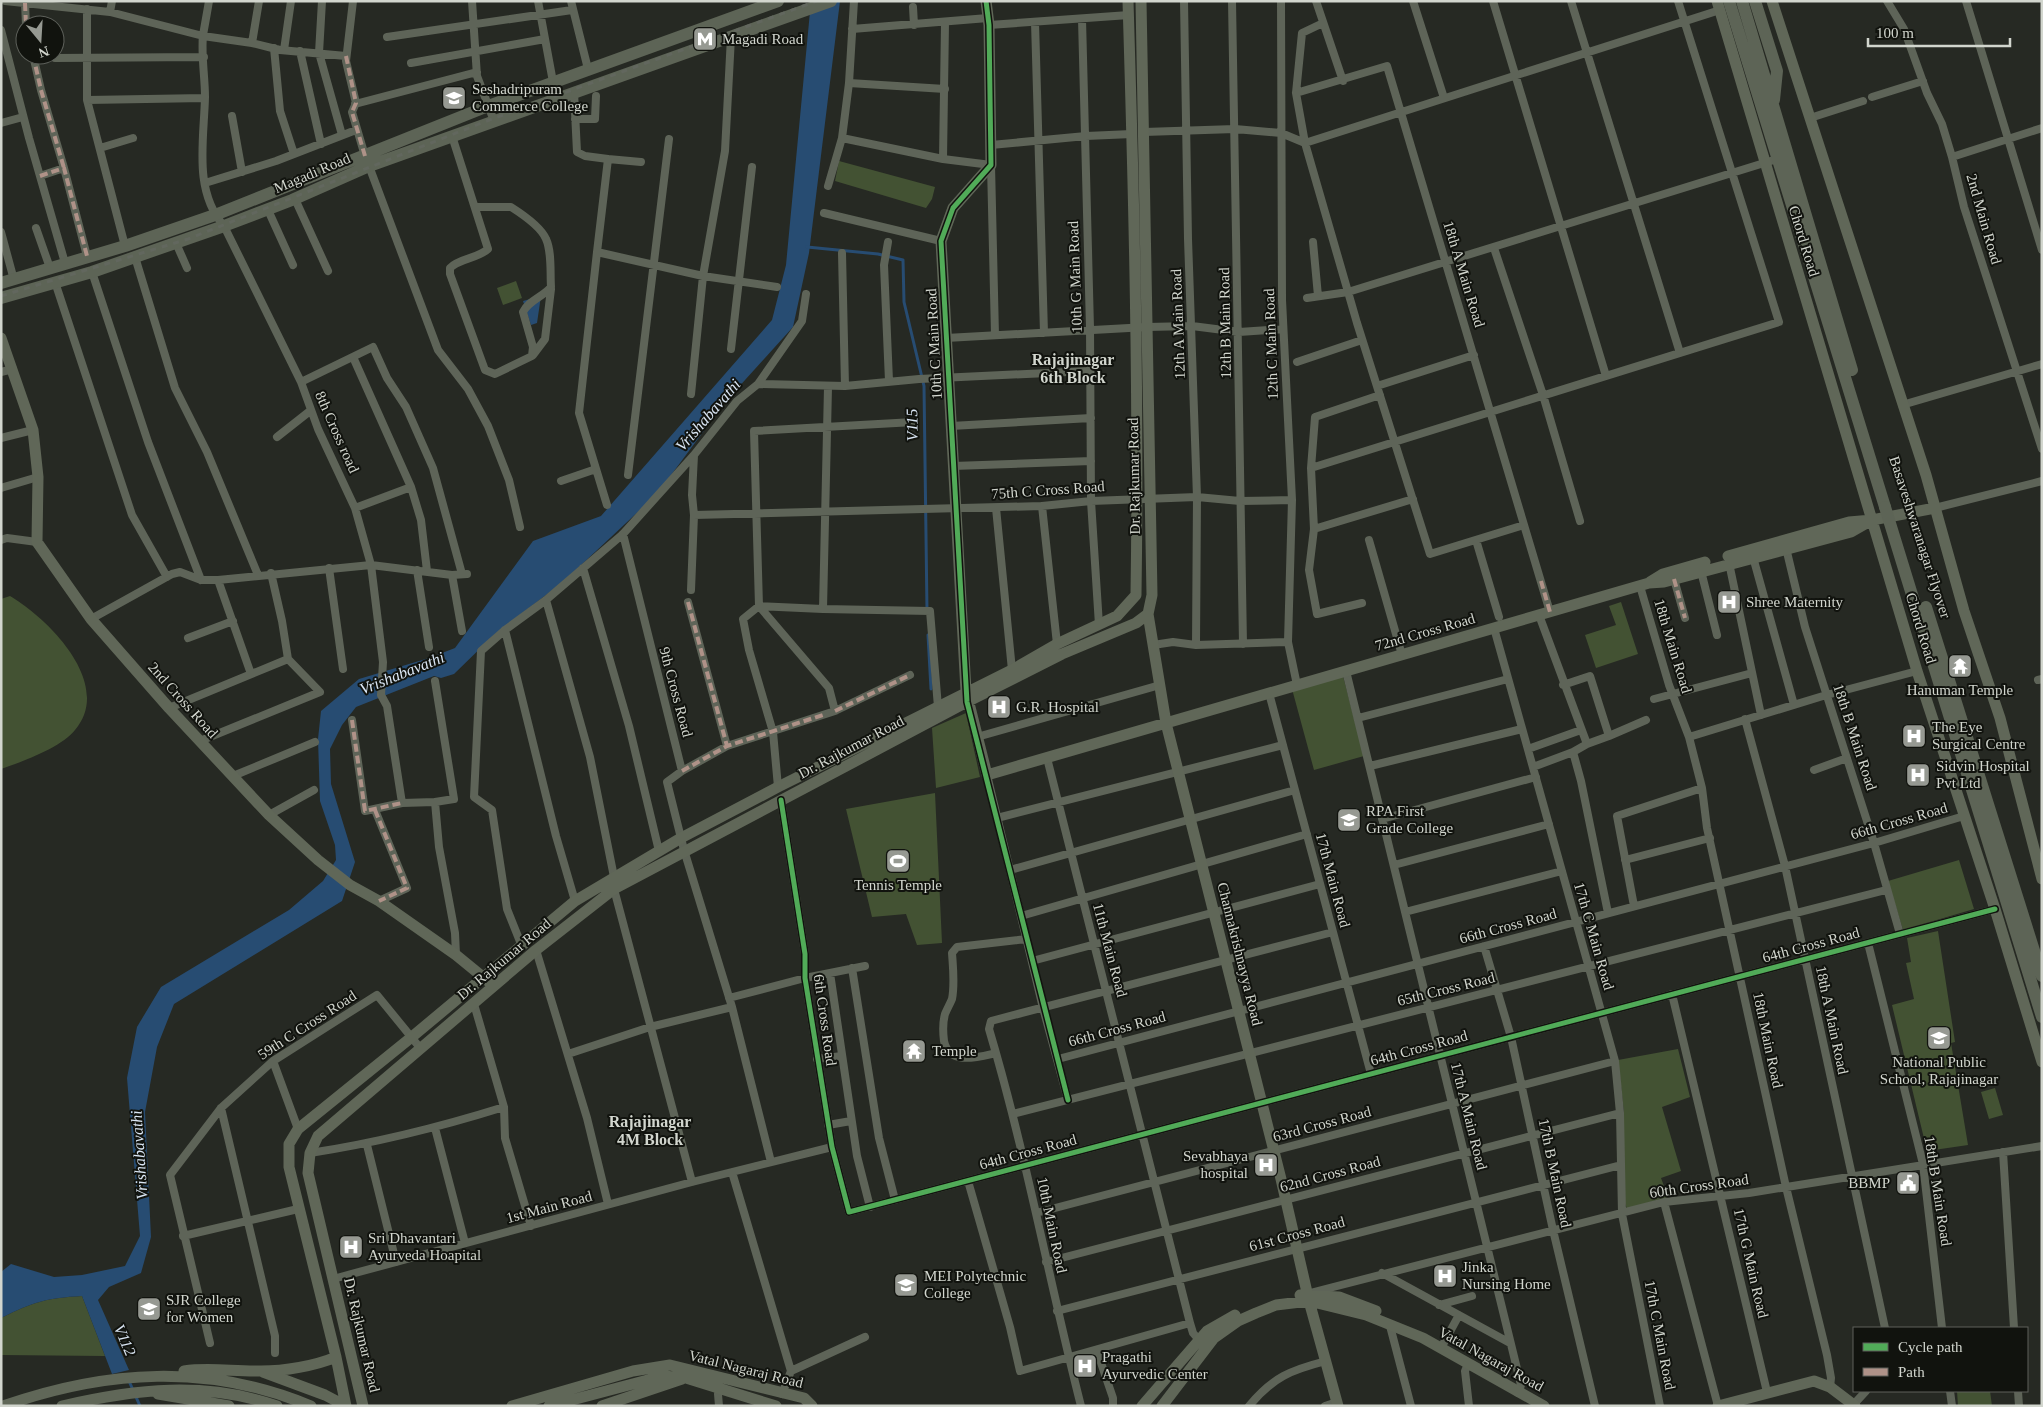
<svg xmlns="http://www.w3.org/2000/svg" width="2043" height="1407" viewBox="0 0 2043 1407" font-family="'Times New Roman',serif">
  <rect width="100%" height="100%" fill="#262923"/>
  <path fill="#435233" d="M839,161L935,187L932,199L926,208L835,181Z
    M516,281L522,298L503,305L497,288Z
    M10,596C49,619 114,684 75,730C62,747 22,762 1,769V599Z
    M1621,602L1638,654L1596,668L1585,635L1616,625L1609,606Z
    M1343,676L1364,756L1314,770L1292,689Z
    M966,713L980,777L936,788L932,728Z
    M935,793L942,943L917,945L906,914L872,917L846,809Z
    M1959,860L1974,909L1903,930L1888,881Z
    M1938,931L1955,1042L1951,1043L1968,1145L1927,1151L1892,1005L1914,999L1906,963L1911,962L1907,938Z
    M1678,1049L1690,1097L1662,1107L1681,1171L1661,1178L1668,1197L1627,1209L1624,1200V1112L1618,1060Z
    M1995,1088L2003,1115L1989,1119L1981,1092Z
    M82,1296L105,1356L1,1355V1318C33,1302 47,1298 82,1296Z
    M1957,1391H1990L1992,1406H1958Z"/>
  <path fill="#274c72" d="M811,1H840L809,253L793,327L726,401L657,494L563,582L495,634L454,674L441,678L434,676L356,707L342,725L330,749L331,784L355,862L342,901L174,1004L157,1047L145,1112L151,1237L141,1273L109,1287L98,1300L129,1370L112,1374L82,1296C47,1298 33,1302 1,1318V1272L11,1264L54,1277L82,1275L125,1266L140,1236L127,1078L137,1027L161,987L289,910L323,881L336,860L335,845L320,801L318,739L321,711L359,679L429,658L455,648L533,541L601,516L772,320L786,265Z
    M541,296L537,323L531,325L523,301Z"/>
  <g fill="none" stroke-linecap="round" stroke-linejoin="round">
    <path stroke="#274c72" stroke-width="3" d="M807,247L878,254L903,260L904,302L924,386L927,611
      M928,635L931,689
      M129,1381L140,1406"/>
    <path stroke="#5e6458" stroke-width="8" d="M5,1L110,12
      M112,1L110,12L203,36L252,43L259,1
      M209,1C207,13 205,24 203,35C201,55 205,77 205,97C204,140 193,191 224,226L301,382L318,429L355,508L371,565L383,662L381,695L387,706L402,803L435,802L439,847L455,933L456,955
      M322,1L319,53L342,135
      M353,1L346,61L356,103L352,112L365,156
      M472,1L477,76L494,121
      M538,1L553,82
      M571,1L588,69
      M1184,1L1188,239L1197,497L1196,645
      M1232,1L1243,644
      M1281,1L1282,300L1292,500L1288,642L1297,685
      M1316,1L1343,81
      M1413,1L1444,98
      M1493,1L1606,376
      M1571,1L1680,353
      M1887,1L1904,29L1927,93L1942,124L1952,157L1964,207L2042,449
      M1966,1L2042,250
      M25,3L26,25
      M913,7L914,25
      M87,9V100L125,246
      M1082,19L1090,328L1091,501L1099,625
      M1035,22L1044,333
      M1323,23L1302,33L1296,93L1305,143L1357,323L1430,554L1524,525
      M989,25L1129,15
      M852,29L988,18
      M1,30L29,138L65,263
      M387,37L572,10
      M252,43L280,50L346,56
      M274,48L280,111L294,154
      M284,50L291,1
      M300,51L321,144
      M33,55L41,90L64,168
      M55,58L204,57
      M411,63L545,39
      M849,83L945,89
      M574,92L577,152L585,156L608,159L597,252L703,276L777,287
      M1296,93L1387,66L1550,612
      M1872,97L1923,81
      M87,100L205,98
      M355,104L477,72
      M232,116L242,172
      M1810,118L1863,101
      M575,119H595L596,96
      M1,123L23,117
      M1144,132L1235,129L1281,133L1305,143L1720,10
      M452,136L488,249C477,259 460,258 450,268V274L485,370L495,374L532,356L533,347L523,312C529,300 543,297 551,287C550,272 552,252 546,239C541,227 522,214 511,207H475
      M842,138L943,159L991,165L995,335
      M991,145L1086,136L1132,134
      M100,148L133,138
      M1952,157L2042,128
      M608,159L641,162
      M943,159L945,23
      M369,166L438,350L468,389L488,426L509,480L520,527
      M40,176L64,168L87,256
      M205,183L276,161L356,130
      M828,186L842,138L849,83L854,1
      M295,199L328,271
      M268,210L293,265
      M824,213L941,241
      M36,228L50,268
      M1,232L14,280
      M888,242L884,265L889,381
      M1313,242L1318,296
      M176,243L187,268
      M1494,248L1543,395L1580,521
      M597,252L579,413L607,505
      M842,253L845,386
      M135,257L175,388L207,452L258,575
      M92,272L148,442L201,580
      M55,282L132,515L167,577
      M806,294L802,321L758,384L845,386L919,379L1090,371
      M1307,298L1348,292L1777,159
      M946,338L1147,327L1192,326L1239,332L1283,329
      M731,349L752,167
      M533,355L545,339L551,289
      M353,357L411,487L355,508
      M1297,362L1362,340
      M1,372L13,369
      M301,382L373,347L387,378L406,407L433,468L462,574
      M758,384L737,401L694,455L692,495L694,515L1042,506L1091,501L1197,497L1240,501L1292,500
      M1377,386L1474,355
      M828,387L823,609L930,611L938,707
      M691,394L703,276L725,151L731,37
      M1902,405L2042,364
      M951,426L1091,418
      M277,437L310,411
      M1,438L33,430
      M953,466L1091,461
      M1311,468L1315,417L1380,395
      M628,475L669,139
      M561,481L596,469
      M411,487L421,520L427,571
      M1,488L38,477
      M1042,506L1057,644
      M996,508L1012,670
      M1935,508L2042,481
      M1314,529L1413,499
      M623,534L682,771L667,782L684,850L732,1007L771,1162
      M1,540L7,538L37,542
      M1369,540L1402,655
      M1476,540L1499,617
      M1786,548L1805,627L1874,843L1900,934
      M1753,557L1794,705
      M1729,563L1761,715
      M329,568L343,669
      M583,568L629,726L659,851
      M417,570L429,647
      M1701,571L1717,635
      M452,575L462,631
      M1674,579L1685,618
      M218,580L251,674
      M1640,586L1669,685L1689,737L1702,788L1707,828L1786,1187L1827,1355L1831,1378L1830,1387
      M691,590L694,515
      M546,600L590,757L614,877V889L692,1182
      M688,602L727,746
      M1362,603L1317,614L1309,570L1314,529L1311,468L1779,322L1678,1
      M91,619L172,574L180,572L201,580H218L371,565L452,575L467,574
      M1494,628L1615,1061L1620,1113L1622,1214L1660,1406
      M505,630L556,836L575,901
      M188,638L233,621
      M1153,645L1173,642L1196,645L1288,642
      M1346,671L1521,1385L1518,1393
      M2038,680L2042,679
      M1563,685L1590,676L1609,736L1587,744
      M1269,693L1371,1074
      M1654,699L1752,673
      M169,708L288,659L282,621L271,573
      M835,711L910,675
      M1358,718L1508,679
      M1745,719L1785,866L1885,1328
      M352,720L365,811L402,803
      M1609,736L1646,720
      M977,737L1160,685
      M1689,737L1823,696L1917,671
      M200,741L320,692L288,659
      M1528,749L1581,730
      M1573,752L1581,781L1608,913
      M1047,758L1190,1323
      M1370,766L1522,729
      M1533,767L1573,752L1587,744L1539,615
      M1814,770L1847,758
      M682,771L727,746L835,711L829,688L759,606L754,431L914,422
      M987,775L1043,1008L1068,1100
      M233,776L315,742
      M778,787L773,732L749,650L743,619L759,606L823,609
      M781,800L805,954V978L832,1147L849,1212L1995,909
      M435,802L454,799L435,681
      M375,810L407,888L379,901
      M269,815L314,790
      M997,818L1283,745
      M1382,819L1536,777
      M1625,860L1710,838
      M1394,865L1549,824
      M1010,870L1295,790
      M1634,906L1617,816L1702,788
      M1405,912L1562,871
      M1021,916L1307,834
      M1868,943L1923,1164L1942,1328
      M521,944L507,909L492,810L474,797L481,651L505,630L546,600L623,534L694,455
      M1484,946L1511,1037L1553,1230L1595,1406
      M536,950L587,1118L608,1204
      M1032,961L1320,884
      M852,968L879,1138L895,1200
      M830,973L857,1156L870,1207
      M1672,994L1767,1392
      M729,998L805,978L865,966
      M474,1004L504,1107L505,1138L531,1226
      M996,1053C978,1057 949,1066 944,1041C943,1033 943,1021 945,1014C947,1009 950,1004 952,999C955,984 953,968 952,953L957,947L1026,939
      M568,1054L650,1027L732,1007
      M817,1059L842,1056
      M1058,1059L1874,843L1964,816
      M273,1061L298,1129
      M221,1108L275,1336V1353
      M1013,1114L1886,890
      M828,1125L851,1121
      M435,1128L465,1243
      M367,1145L396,1262
      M2003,1152L2014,1328
      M310,1153C376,1143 440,1127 504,1107
      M732,1172L791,1371L782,1394
      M968,1181L1010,1327L1020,1371L1190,1323L1193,1333L1199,1340
      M1664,1202L1718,1406
      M1036,1213L1615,1061
      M183,1236L298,1209
      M1046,1262L1620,1113
      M1382,1273L1510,1343
      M333,1279L692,1182L832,1147
      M1310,1293L1664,1202L1749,1193L2042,1146
      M1439,1305L1472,1296
      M1057,1311L1621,1165
      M1390,1326L1411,1406
      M210,1343L170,1175L221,1108L273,1061L377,995L421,1049
      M1441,1348L1459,1315
      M1097,1351L1113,1398V1406
      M1468,1364L1465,1371L1469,1406
      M791,1371L865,1337
      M1950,1391L1952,1406
      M2018,1391L2019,1406
      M1854,1404L1866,1391
      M719,1406L718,1394L721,1387
      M1081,1406C1049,1281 1026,1153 989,1029L991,1021L1333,932
      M1249,1406C1273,1377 1291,1370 1326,1361
      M1325,1406L1337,1402"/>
    <path stroke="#606758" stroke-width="11" d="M986,1L989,25L991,165L953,208L941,241L966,691L987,775L1649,583L1664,582L1851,532L1872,520
      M1717,1L1917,671L1995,909L2042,1062
      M1772,1L1926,475L1964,611L2000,718L2042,879
      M1,338L33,430L38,477L37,542L91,619L169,708L269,815L318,860L350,885L379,901L456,955L489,982
      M1728,556L1849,522L1872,520L1935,508
      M1650,582L1663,574L1705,562
      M1148,614L1166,723L1281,1179L1309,1301L1338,1406
      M1300,1295L1339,1297L1376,1311
      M184,1371C211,1367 235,1372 261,1371C284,1371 315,1366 336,1357
      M263,1372L325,1395L346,1406
      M158,1394L229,1406
      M3,1406C106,1370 208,1363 311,1406
      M62,1406C135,1389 205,1381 277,1406
      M346,1406L336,1357L289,1167V1144L298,1129L413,1036L575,901L681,838L778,787L1012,670L1057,644L1117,616L1136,595C1139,397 1134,199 1128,1
      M363,1406L308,1173L310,1153L318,1136L536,950L614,889L967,702L1062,654L1136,623L1148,614L1152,595L1141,1
      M512,1406L633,1371L670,1365L804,1398L812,1406
      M549,1406L663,1376L686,1378L776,1406
      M602,1406L682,1379
      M1142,1406L1207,1331L1235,1315
      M1162,1406L1214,1338L1238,1321L1256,1313L1276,1305L1309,1301L1366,1315L1423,1338L1544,1406
      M1718,1406L1814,1381L1830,1387L1855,1406"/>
    <path stroke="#5d6456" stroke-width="12" d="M1729,1L1885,507
      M1742,1L1852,370
      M1755,1L1777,71L1774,100
      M1,283L125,246L215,215L483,108L778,1
      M1,298L92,272L224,226L292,200L369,166L831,1"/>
    <path stroke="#62675e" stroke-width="3" stroke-dasharray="6 6" stroke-linecap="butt" d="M1,296L188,239L484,122L817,1"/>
    <path stroke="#5d6456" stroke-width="12" d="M1885,507L2042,1017
      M1926,607L2042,976"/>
    <path stroke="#af9288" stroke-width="4" stroke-dasharray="8 4" stroke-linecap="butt" d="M25,3L26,25
      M33,55L41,90L64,168
      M346,56L356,103L352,112L365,156
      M40,176L64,168L87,256
      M1674,579L1685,618
      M1541,581L1550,612
      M688,602L727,746
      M835,711L910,675
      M352,720L365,811L402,803
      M682,771L727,746L826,714
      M375,810L407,888L379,901"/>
    <defs>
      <path id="cycleway" d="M986,1L989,25L991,165L953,208L941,241L967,702L1068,1100
        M781,800L805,954V978L832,1147L849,1212L1995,909"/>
    </defs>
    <use href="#cycleway" stroke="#11130e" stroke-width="8"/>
    <use href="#cycleway" stroke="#51ab58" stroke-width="5"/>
  </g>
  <defs>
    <symbol id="metro-square" viewBox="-11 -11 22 22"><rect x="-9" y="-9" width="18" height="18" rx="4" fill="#969992" stroke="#11130e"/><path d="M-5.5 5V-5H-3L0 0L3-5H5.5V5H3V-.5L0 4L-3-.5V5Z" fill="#fff"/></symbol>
    <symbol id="university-square" viewBox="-11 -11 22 22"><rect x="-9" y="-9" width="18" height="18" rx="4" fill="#969992" stroke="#11130e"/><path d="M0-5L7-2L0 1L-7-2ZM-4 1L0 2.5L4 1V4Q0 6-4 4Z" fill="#fff"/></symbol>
    <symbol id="hospital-square" viewBox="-11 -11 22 22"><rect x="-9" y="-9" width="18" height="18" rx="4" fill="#969992" stroke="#11130e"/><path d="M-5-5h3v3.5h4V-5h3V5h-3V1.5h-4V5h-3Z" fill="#fff"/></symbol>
    <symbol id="temple-square" viewBox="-11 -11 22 22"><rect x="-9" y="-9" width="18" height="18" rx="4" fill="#969992" stroke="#11130e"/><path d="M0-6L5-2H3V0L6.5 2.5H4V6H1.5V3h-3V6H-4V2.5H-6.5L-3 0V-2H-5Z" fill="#fff"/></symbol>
    <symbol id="stadium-square" viewBox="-11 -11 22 22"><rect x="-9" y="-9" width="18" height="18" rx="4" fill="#969992" stroke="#11130e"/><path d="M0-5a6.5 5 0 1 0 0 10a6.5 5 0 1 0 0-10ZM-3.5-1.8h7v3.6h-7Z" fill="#fff"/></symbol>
    <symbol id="school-square" viewBox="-11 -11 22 22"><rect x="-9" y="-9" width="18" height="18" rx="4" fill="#969992" stroke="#11130e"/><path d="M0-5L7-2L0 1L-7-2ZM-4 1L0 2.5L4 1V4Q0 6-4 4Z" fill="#fff"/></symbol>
    <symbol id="civic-square" viewBox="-11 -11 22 22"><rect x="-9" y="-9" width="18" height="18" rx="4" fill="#969992" stroke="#11130e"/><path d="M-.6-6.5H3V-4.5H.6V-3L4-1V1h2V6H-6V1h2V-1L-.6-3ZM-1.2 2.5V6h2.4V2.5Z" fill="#fff"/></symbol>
  </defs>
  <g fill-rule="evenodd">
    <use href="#metro-square" x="691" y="25" width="28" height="28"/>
    <use href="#university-square" x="440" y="84" width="28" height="28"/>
    <use href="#hospital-square" x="1715" y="588" width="28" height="28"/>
    <use href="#temple-square" x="1946" y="652" width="28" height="28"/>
    <use href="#hospital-square" x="985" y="693" width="28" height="28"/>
    <use href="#hospital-square" x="1900" y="722" width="28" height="28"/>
    <use href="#hospital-square" x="1904" y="761" width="28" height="28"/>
    <use href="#university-square" x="1335" y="806" width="28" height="28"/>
    <use href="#stadium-square" x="884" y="847" width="28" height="28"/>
    <use href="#school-square" x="1925" y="1024" width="28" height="28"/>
    <use href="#temple-square" x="900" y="1037" width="28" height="28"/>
    <use href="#hospital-square" x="1252" y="1151" width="28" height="28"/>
    <use href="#civic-square" x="1894" y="1169" width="28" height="28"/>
    <use href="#hospital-square" x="337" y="1233" width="28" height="28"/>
    <use href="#hospital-square" x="1431" y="1262" width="28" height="28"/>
    <use href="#university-square" x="892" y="1271" width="28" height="28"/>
    <use href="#university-square" x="135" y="1295" width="28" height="28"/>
    <use href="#hospital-square" x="1071" y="1352" width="28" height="28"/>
  </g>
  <g text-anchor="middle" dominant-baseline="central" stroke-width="4" stroke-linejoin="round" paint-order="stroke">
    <g font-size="15" fill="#d2d6ce" stroke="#11130e" text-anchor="start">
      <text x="722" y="39">Magadi Road</text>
      <text x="472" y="89">Seshadripuram<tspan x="472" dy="17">Commerce College</tspan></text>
      <text x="1746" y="602">Shree Maternity</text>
      <text x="1960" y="690" text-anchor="middle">Hanuman Temple</text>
      <text x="1016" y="707">G.R. Hospital</text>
      <text x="1932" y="727">The Eye<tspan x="1932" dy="17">Surgical Centre</tspan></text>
      <text x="1936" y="766">Sidvin Hospital<tspan x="1936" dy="17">Pvt Ltd</tspan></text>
      <text x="1366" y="811">RPA First<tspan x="1366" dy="17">Grade College</tspan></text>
      <text x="898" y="885" text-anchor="middle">Tennis Temple</text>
      <text x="932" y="1051">Temple</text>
      <text x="1939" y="1062" text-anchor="middle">National Public<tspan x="1939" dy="17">School, Rajajinagar</tspan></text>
      <text x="1248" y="1156" text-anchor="end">Sevabhaya<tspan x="1248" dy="17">hospital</tspan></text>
      <text x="1890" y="1183" text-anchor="end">BBMP</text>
      <text x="368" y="1238">Sri Dhavantari<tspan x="368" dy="17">Ayurveda Hoapital</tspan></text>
      <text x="1462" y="1267">Jinka<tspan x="1462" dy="17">Nursing Home</tspan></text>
      <text x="924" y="1276">MEI Polytechnic<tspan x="924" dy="17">College</tspan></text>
      <text x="166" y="1300">SJR College<tspan x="166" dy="17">for Women</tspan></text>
      <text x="1102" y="1357">Pragathi<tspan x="1102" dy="17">Ayurvedic Center</tspan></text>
    </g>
    <g font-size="15" fill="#d2d6ce" stroke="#11130e">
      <text transform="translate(312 173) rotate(-23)">Magadi Road</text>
      <text transform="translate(1984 219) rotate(74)">2nd Main Road</text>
      <text transform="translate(1804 241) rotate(73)">Chord Road</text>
      <text transform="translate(1464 274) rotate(73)">18th A Main Road</text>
      <text transform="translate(1075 277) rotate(-92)">10th G Main Road</text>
      <text transform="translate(1225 323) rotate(-91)">12th B Main Road</text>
      <text transform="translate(1178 324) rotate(-92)">12th A Main Road</text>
      <text transform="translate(934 344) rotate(-93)">10th C Main Road</text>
      <text transform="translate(1271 344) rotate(-92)">12th C Main Road</text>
      <text transform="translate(337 432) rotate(66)">8th Cross road</text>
      <text transform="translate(1134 476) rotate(-91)">Dr. Rajkumar Road</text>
      <text transform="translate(1048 490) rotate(-4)">75th C Cross Road</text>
      <text transform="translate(1920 537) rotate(72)">Basaveshwaranagar Flyover</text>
      <text transform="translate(1921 628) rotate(73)">Chord Road</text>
      <text transform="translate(1425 632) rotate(-16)">72nd Cross Road</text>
      <text transform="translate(1673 646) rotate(73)">18th Main Road</text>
      <text transform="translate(676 692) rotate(75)">9th Cross Road</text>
      <text transform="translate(183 700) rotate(48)">2nd Cross Road</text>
      <text transform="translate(1855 737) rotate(72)">18th B Main Road</text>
      <text transform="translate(851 747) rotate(-28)">Dr. Rajkumar Road</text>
      <text transform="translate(1899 821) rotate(-16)">66th Cross Road</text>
      <text transform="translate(1333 880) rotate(75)">17th Main Road</text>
      <text transform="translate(1508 926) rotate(-15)">66th Cross Road</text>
      <text transform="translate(1594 936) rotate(74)">17th C Main Road</text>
      <text transform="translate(1811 945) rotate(-15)">64th Cross Road</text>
      <text transform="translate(1110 950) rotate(75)">11th Main Road</text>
      <text transform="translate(1240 954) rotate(76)">Channakrishnayya Road</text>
      <text transform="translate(504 959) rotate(-40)">Dr. Rajkumar Road</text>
      <text transform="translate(1446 989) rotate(-14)">65th Cross Road</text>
      <text transform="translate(825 1020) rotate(82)">6th Cross Road</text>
      <text transform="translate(1832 1020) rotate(78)">18th A Main Road</text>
      <text transform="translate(307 1025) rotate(-33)">59th C Cross Road</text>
      <text transform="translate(1117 1029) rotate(-15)">66th Cross Road</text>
      <text transform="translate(1768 1040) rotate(78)">18th Main Road</text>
      <text transform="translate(1419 1048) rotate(-15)">64th Cross Road</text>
      <text transform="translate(1469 1116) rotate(76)">17th A Main Road</text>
      <text transform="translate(1322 1124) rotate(-15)">63rd Cross Road</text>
      <text transform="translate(1028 1152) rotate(-15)">64th Cross Road</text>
      <text transform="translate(1555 1173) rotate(78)">17th B Main Road</text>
      <text transform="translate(1330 1174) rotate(-15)">62nd Cross Road</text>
      <text transform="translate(1699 1186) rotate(-8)">60th Cross Road</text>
      <text transform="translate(1938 1191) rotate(81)">18th B Main Road</text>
      <text transform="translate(549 1207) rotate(-15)">1st Main Road</text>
      <text transform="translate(1052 1225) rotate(78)">10th Main Road</text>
      <text transform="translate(1297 1234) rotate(-15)">61st Cross Road</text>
      <text transform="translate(1751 1263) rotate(77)">17th G Main Road</text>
      <text transform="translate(362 1335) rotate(77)">Dr. Rajkumar Road</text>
      <text transform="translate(1660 1335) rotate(79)">17th C Main Road</text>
      <text transform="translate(1491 1359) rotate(29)">Vatal Nagaraj Road</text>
      <text transform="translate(746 1369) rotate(14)">Vatal Nagaraj Road</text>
    </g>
    <g font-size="16" font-weight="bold" fill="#d2d6ce" stroke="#11130e">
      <text x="1073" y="359">Rajajinagar<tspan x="1073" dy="18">6th Block</tspan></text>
      <text x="650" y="1121">Rajajinagar<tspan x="650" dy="18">4M Block</tspan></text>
    </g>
    <g font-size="16" font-style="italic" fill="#dae6f4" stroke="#11130e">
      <text transform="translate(708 415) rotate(-49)">Vrishabavathi</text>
      <text transform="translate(912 425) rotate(-91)">V115</text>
      <text transform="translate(402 673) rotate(-22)">Vrishabavathi</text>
      <text transform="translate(139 1155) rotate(-94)">Vrishabavathi</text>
      <text transform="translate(125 1340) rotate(67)">V112</text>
    </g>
  </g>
  <rect width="2043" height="1407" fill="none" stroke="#d2d6ce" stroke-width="5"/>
  <rect x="1853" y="1327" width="175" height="65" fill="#11130e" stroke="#5e615b"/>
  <rect x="1863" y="1343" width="25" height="8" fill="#51ab58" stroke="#5e615b"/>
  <text x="1898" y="1352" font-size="15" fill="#d2d6ce">Cycle path</text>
  <rect x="1863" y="1368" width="25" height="8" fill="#af9288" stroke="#5e615b"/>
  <text x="1898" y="1377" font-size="15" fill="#d2d6ce">Path</text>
  <g transform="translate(40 40) rotate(162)"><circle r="24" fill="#11130e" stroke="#5e615b"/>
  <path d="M0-4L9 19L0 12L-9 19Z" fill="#969992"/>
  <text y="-8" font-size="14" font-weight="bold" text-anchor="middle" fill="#d2d6ce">N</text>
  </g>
  <path d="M1868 38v8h142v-8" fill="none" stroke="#d2d6ce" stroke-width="2.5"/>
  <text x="1876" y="38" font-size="15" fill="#d2d6ce" stroke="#11130e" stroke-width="4" paint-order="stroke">100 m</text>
</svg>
